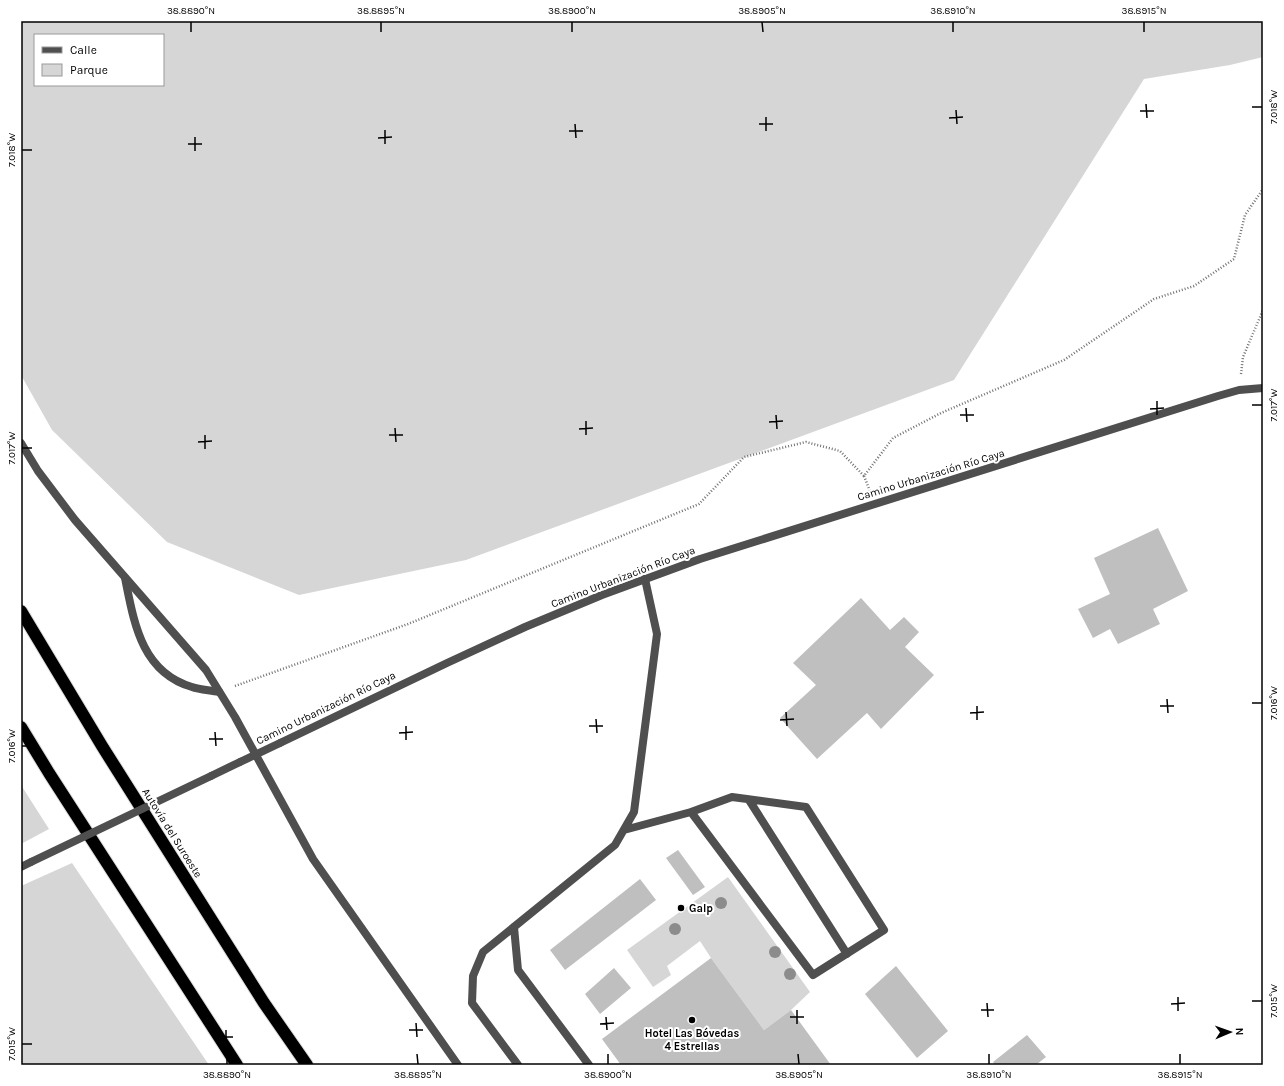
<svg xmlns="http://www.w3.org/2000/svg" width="1284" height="1086" viewBox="0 0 1284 1086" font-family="Karla,sans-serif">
  <rect width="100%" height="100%" fill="#fff"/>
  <path fill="#d6d6d6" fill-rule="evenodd" d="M21,21H1263V57L1230,65L1144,79L954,380L466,560L299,595L167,542L52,430L21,375ZM35,35H163V85H35Z
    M21,785L49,829L21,844Z
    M72,863L209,1065H21V886Z
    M728,877L810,992L791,1010L764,1030L711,958L700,941L667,966L671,975L653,987L627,950Z"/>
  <path fill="#bfbfbf" d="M1158,528L1188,591L1153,609L1160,624L1118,644L1110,629L1093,638L1078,609L1110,594L1094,558Z
    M861,598L890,630L904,617L919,632L905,647L934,675L881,729L867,713L817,759L780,718L816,685L793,663Z
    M678,850L705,887L693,895L666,858Z
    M640,879L656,900L565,970L550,950Z
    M711,958L764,1030L791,1010L831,1065H621L602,1039Z
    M896,966L948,1031L917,1058L865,994Z
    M614,968L631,988L600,1014L585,994Z
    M1027,1035L1046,1057L1036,1065H995L993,1062Z"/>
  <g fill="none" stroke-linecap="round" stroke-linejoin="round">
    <defs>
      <path id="highway" d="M21,611L102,746L264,1003L307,1065
        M21,727L49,773L237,1065"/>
    </defs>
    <use href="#highway" stroke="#dbdbdb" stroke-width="14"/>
    <path stroke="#717171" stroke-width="2.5" stroke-dasharray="1 2" stroke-linecap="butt" d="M1241,374L1243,357L1263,310
      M864,476L870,491
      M235,686L408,624L699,504L744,457L806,442L840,451L864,476L893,438L941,413L1064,360L1154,299L1194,286L1234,259L1245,215L1263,189"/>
    <path stroke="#4f4f4f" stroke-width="8" d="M125,578C134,622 141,672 192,687C200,690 210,690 219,692
      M749,800L847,954
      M624,830L691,812L813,975L884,930L806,807L732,797L691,812
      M514,927L518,970L589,1065
      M518,1065L472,1003L473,976L483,952L615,845L634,812L657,634L645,579"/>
    <path stroke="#4f4f4f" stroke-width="8" d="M21,443L38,471L75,520L206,670L235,717L313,859L458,1065
      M280,743L447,663L525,627L602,595L700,559L1218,396L1239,390L1263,388
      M211,776L240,762
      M21,867L31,862"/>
    <use href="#highway" stroke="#000" stroke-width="12"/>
    <path stroke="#4f4f4f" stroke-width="8" d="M240,762L280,743
      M31,862L211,776"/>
  </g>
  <g fill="#8c8c8c">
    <circle cx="721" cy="903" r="6"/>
    <circle cx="675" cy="929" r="6"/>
    <circle cx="775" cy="952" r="6"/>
    <circle cx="790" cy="974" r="6"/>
  </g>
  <path fill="none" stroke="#000" stroke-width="1.5" d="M191,22V32M381,22V32M572,22V32M762,22L763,32M953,22V32M1144,22V32M1146,104L1147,118M1252,107H1262M956,110L957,124M1140,111H1154M766,117V131M949,118L963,117M575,124L576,138M759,124H773M385,130V144M569,131H583M195,137V151M378,138L392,137M188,144H202M22,150H32M1157,401V415M1252,405H1262M966,408L967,422M1150,409L1164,408M776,415L777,429M960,415H974M586,421V435M769,422L783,421M395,428L396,442M579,429L593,428M205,435V449M389,435H403M198,442L212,441M22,448H32M1167,699L1168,713M1252,703H1262M977,706V720M1160,706H1174M786,712L787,726M970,713L984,712M596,719L597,733M780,720L794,719M406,726V740M589,726H603M215,732L216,746M399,733L413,732M209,739H223M22,746H32M1178,997V1011M1252,1001H1262M987,1003L988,1017M1171,1004L1185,1003M797,1010V1024M981,1010H994M606,1017L607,1030M790,1017H804M416,1023L417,1037M600,1024L614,1023M226,1030V1044M409,1030H423M219,1037H233M22,1044H32M227,1054V1064M417,1054L418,1064M608,1054V1064M798,1054L799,1064M989,1054V1064M1180,1054V1064"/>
  <g fill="#000" stroke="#fff" stroke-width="1.5">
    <circle cx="681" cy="908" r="4"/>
    <circle cx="692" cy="1020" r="4"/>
  </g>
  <g text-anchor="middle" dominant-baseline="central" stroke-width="4" stroke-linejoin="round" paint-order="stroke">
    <g font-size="11" fill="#000" stroke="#fff">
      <text transform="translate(931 475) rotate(-17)">Camino Urbanización Río Caya</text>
      <text transform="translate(623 577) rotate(-21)">Camino Urbanización Río Caya</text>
      <text transform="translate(326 708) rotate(-26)">Camino Urbanización Río Caya</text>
      <text transform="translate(172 833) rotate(58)">Autovía del Suroeste</text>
    </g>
    <g font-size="11" font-weight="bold" fill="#000" stroke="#fff" text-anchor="start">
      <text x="689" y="908">Galp</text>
      <text x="692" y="1033" text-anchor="middle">Hotel Las Bóvedas<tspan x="692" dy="13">4 Estrellas</tspan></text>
    </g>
  </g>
  <rect width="1284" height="1086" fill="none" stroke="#ffffff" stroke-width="44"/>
  <rect x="34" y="34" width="130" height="52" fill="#ffffff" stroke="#999999"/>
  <rect x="42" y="47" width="20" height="6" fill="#4f4f4f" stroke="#999999"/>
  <text x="70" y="54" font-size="12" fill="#000000">Calle</text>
  <rect x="42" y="64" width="20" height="12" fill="#d6d6d6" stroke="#999999"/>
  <text x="70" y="74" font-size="12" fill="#000000">Parque</text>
  <g transform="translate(1230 1032) rotate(88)" stroke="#ffffff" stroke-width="3" paint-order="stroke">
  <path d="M0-3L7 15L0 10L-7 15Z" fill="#000000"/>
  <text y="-6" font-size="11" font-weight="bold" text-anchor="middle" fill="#000000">N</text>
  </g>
  <rect x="22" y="22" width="1240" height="1042" fill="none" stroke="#000" stroke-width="1.5"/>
  <g font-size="10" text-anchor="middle" fill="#000">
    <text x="191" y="14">38.8890°N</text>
    <text x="381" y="14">38.8895°N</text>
    <text x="572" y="14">38.8900°N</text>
    <text x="762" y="14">38.8905°N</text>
    <text x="953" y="14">38.8910°N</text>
    <text x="1144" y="14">38.8915°N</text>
    <text transform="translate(1273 107) rotate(-90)" y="4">7.018°W</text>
    <text transform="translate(11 150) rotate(-90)" y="4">7.018°W</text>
    <text transform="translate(1273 405) rotate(-90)" y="4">7.017°W</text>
    <text transform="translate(11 448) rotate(-90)" y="4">7.017°W</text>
    <text transform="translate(1273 703) rotate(-90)" y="4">7.016°W</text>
    <text transform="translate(11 746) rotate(-90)" y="4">7.016°W</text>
    <text transform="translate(1273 1001) rotate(-90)" y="4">7.015°W</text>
    <text transform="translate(11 1044) rotate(-90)" y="4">7.015°W</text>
    <text x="227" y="1078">38.8890°N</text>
    <text x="418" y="1078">38.8895°N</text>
    <text x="608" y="1078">38.8900°N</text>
    <text x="799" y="1078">38.8905°N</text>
    <text x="989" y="1078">38.8910°N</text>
    <text x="1180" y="1078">38.8915°N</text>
  </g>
</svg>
